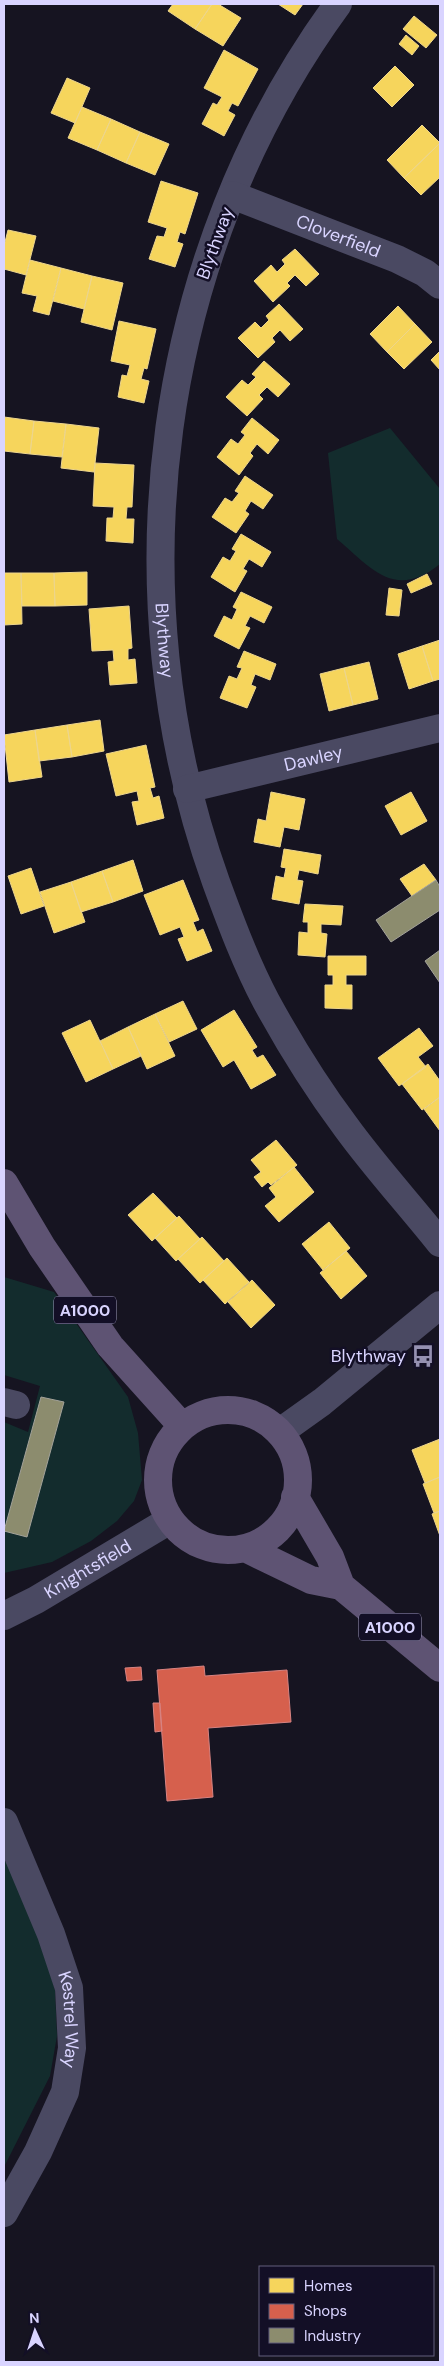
<svg xmlns="http://www.w3.org/2000/svg" width="444" height="2366" viewBox="0 0 444 2366" font-family="'DM Sans',sans-serif">
  <rect width="100%" height="100%" fill="#161421"/>
  <path fill="#132c2d" d="M390,428L440,489V564C395,600 372,569 337,539L328,453Z
    M4,1277L54,1292L128,1397L138,1433L142,1480L134,1501L117,1521L91,1541L52,1562L4,1573V1422L28,1432L40,1386L4,1375Z
    M4,1862H8L39,1932L55,1990L57,2036L50,2076L4,2167Z"/>
  <path fill="#f6d55c" stroke="#edd58d" d="M173,4H212L195,29L168,11Z
    M212,4H218L241,18L223,46L195,29Z
    M278,4H303L295,15Z
    M414,16L437,35L426,48L403,29Z
    M406,35L419,46L412,55L399,44Z
    M224,50L258,69L238,106L232,103L228,111L235,115L224,136L202,124L213,103L217,105L222,97L204,88Z
    M395,66L414,85L392,107L373,88Z
    M67,78L90,88L75,123L51,113Z
    M82,107L111,119L97,150L68,138Z
    M111,119L140,132L126,163L97,150Z
    M422,125L440,143L404,178L387,160Z
    M140,132L169,144L155,175L126,163Z
    M440,143V177L421,195L404,178Z
    M161,181L198,193L185,234L180,232L177,242L183,244L175,267L149,259L157,236L164,237L167,228L148,222Z
    M8,230L36,236L26,275L4,269V246Z
    M295,249L319,274L306,286L295,275L287,283L290,286L273,302L254,281L271,265L277,272L285,264L282,260Z
    M30,260L61,268L49,315L33,311L37,296L22,293Z
    M61,268L92,276L84,309L53,301Z
    M92,276L123,283L112,330L81,322Z
    M279,304L303,329L290,341L280,330L272,338L275,342L258,358L238,338L255,322L261,328L269,320L266,316Z
    M398,306L415,324L387,352L370,334Z
    M119,321L156,329L147,369L144,368L141,379L149,381L144,403L118,397L122,375L127,376L130,365L111,361Z
    M415,324L432,342L404,369L387,352Z
    M440,351V370L431,360Z
    M264,361L290,384L278,397L267,387L259,395L263,399L247,416L226,397L242,380L248,385L256,377L252,374Z
    M4,417L34,421L30,454L4,451Z
    M252,418L279,440L268,454L257,444L250,453L253,456L239,475L217,457L231,439L238,444L245,435L241,432Z
    M34,421L66,424L62,457L30,454Z
    M66,424L99,428L94,472L61,468Z
    M95,463L134,465L132,507H127L126,519H134L133,543L106,541L107,518H113L114,507L93,506Z
    M245,476L273,495L263,509L251,501L245,511L249,514L236,533L212,517L225,498L232,502L239,493L235,491Z
    M241,534L271,552L262,567L249,559L243,569L247,571L235,592L211,577L223,557L230,561L236,551L232,549Z
    M87,572V605L55,606L54,573Z
    M4,573H21L22,624L4,625Z
    M21,573H54L55,606H22Z
    M427,574L432,584L411,593L407,584Z
    M389,588L402,590L399,616L386,615Z
    M241,592L272,607L264,623L250,616L245,626L250,628L239,649L214,636L224,616L232,620L237,609L233,607Z
    M129,606L132,648L128,649V660L135,659L137,683L110,685L108,662L114,661L113,650L92,651L89,609Z
    M440,640V679L433,681L422,646Z
    M422,646L433,681L409,689L398,654Z
    M244,651L276,664L270,680L255,674L251,685L256,687L247,708L220,698L229,676L237,679L242,668L237,667Z
    M369,662L378,699L353,705L344,668Z
    M344,668L353,705L329,711L320,674Z
    M100,720L104,751L72,757L67,725Z
    M67,725L72,757L39,761L35,730Z
    M35,730L42,777L9,782L4,735Z
    M146,745L155,787L150,788L153,798L159,796L164,818L137,825L132,802L139,801L137,791L116,796L106,754Z
    M271,792L305,799L299,830L284,827L280,847L254,842L258,819L266,821Z
    M411,792L427,821L401,835L385,806Z
    M284,849L321,855L318,874L299,870L297,880L303,881L299,904L272,899L276,876L284,878L286,868L281,867Z
    M133,860L143,891L113,902L102,871Z
    M424,864L436,880L412,896L400,879Z
    M31,868L44,906L21,914L8,876Z
    M102,871L113,902L81,912L71,882Z
    M183,880L199,920L193,922L197,932L203,929L212,951L187,961L178,939L184,937L180,927L160,935L144,895Z
    M71,882L85,922L54,933L40,892Z
    M305,904L343,906L341,925L321,924V933L327,934L325,957L298,955L299,932L308,933V922H303Z
    M328,956H366V975H346V985H352V1009L325,1008V985H333V975H328Z
    M183,1001L197,1029L169,1042L155,1014Z
    M234,1010L257,1047L252,1050L257,1058L263,1055L276,1075L251,1089L234,1060L223,1067L201,1030Z
    M155,1014L175,1056L147,1069L128,1027Z
    M90,1020L113,1069L86,1082L62,1033Z
    M128,1027L141,1056L113,1069L100,1041Z
    M419,1028L433,1046L418,1057L426,1067L399,1086L378,1058Z
    M428,1064L440,1081V1097L422,1110L402,1084Z
    M440,1097V1131L424,1109Z
    M276,1140L297,1165L271,1185L268,1182L262,1187L254,1177L261,1172L251,1160Z
    M294,1167L314,1192L279,1222L265,1206L276,1197L269,1188Z
    M153,1193L177,1218L152,1241L128,1215Z
    M179,1216L200,1239L176,1261L155,1238Z
    M329,1222L350,1248L323,1270L302,1244Z
    M202,1237L224,1261L200,1283L178,1259Z
    M346,1251L367,1276L341,1299L320,1273Z
    M227,1258L249,1282L225,1304L203,1280Z
    M252,1280L275,1305L251,1328L228,1302Z
    M440,1439V1477L425,1483L412,1450Z
    M440,1477V1511L434,1513L423,1484Z
    M440,1511V1536L432,1514Z"/>
  <path fill="#d6604d" stroke="#d78382" d="M204,1666L205,1676L287,1670L291,1722L208,1728L213,1797L167,1801L157,1670Z
    M141,1667L142,1680L127,1681L125,1668Z
    M153,1703H160L162,1731L155,1732Z"/>
  <path fill="#8c8c6e" stroke="#a3a29a" d="M436,880L440,887V910L391,942L376,920Z
    M440,950V983L425,961Z
    M41,1397L64,1402L27,1537L4,1531Z"/>
  <g fill="none" stroke-linecap="round" stroke-linejoin="round">
    <g stroke="#4a4962" stroke-width="28">
      <path id="s1" d="M338,4C155,254 112,592 216,882C231,923 246,963 266,1001C290,1045 316,1087 346,1127C375,1167 409,1204 440,1243"/>
      <path id="s2" d="M232,195L397,259L425,273L440,285"/>
      <path id="s3" d="M187,789L440,728"/>
      <path d="M4,1402L16,1405"/>
      <path d="M280,1432L322,1402L440,1305"/>
      <path id="s4" d="M4,1822L51,1934L69,1988L72,2048L65,2092L38,2152L4,2213"/>
    </g>
    <path stroke="#4a4962" stroke-width="28" id="s5" d="M4,1616L36,1600L170,1520"/>
    <path stroke="#5e5373" stroke-width="28" d="M4,1183L42,1247L110,1346L182,1426
      M158 1480a70 70 0 1 1 140 0a70 70 0 1 1-140 0Z
      M295,1497L330,1557L341,1586
      M247,1549L311,1580L341,1586L440,1668"/>
  </g>
  <defs>
    <symbol id="bus-bare" viewBox="-9 -9 18 18"><path d="M-5-6H5V4H4V6H2V4H-2V6H-4V4H-5ZM-3.5-4V0h7V-4ZM-3.5 1.2v1.5H-2V1.2ZM2 1.2v1.5H3.5V1.2Z" fill="#9591b1" stroke="#130f26" stroke-width="2.5" paint-order="stroke"/></symbol>
  </defs>
  <g fill-rule="evenodd">
    <use href="#bus-bare" x="407" y="1340" width="32" height="32"/>
  </g>
  <g text-anchor="middle" dominant-baseline="central" stroke-width="5" stroke-linejoin="round" paint-order="stroke">
    <g fill="#130f26" stroke="#9e99be" stroke-width="1">
      <rect x="54" y="1296.5" width="62" height="27" rx="4"/>
      <rect x="359" y="1613.5" width="62" height="27" rx="4"/>
    </g>
    <g font-size="16" font-weight="bold" fill="#d9d4ff">
      <text x="85" y="1310">A1000</text>
      <text x="390" y="1627">A1000</text>
    </g>
    <g font-size="18" fill="#d9d4ff" stroke="#130f26">
      <text stroke="none"><textPath href="#s2" startOffset="114">Cloverfield</textPath></text>
      <text transform="translate(215 243) rotate(-70)">Blythway</text>
      <text stroke="none"><textPath href="#s1" startOffset="674">Blythway</textPath></text>
      <text stroke="none"><textPath href="#s3" startOffset="130">Dawley</textPath></text>
      <text stroke="none"><textPath href="#s5" startOffset="96">Knightsfield</textPath></text>
      <text stroke="none"><textPath href="#s4" startOffset="210">Kestrel Way</textPath></text>
    </g>
    <g font-size="18" fill="#d9d4ff" stroke="#130f26" text-anchor="end">
      <text x="406" y="1356">Blythway</text>
    </g>
  </g>
  <rect width="444" height="2366" fill="none" stroke="#d9d4ff" stroke-width="10"/>
  <rect x="259" y="2266" width="175" height="90" fill="#130f26" stroke="#625e7d"/>
  <rect x="269" y="2278" width="25" height="15" fill="#f6d55c" stroke="#625e7d"/>
  <text x="304" y="2291" font-size="15" fill="#d9d4ff">Homes</text>
  <rect x="269" y="2304" width="25" height="15" fill="#d6604d" stroke="#625e7d"/>
  <text x="304" y="2316" font-size="15" fill="#d9d4ff">Shops</text>
  <rect x="269" y="2328" width="25" height="15" fill="#8c8c6e" stroke="#625e7d"/>
  <text x="304" y="2341" font-size="15" fill="#d9d4ff">Industry</text>
  <g transform="translate(35 2331) rotate(357)" stroke="#130f26" stroke-width="4" paint-order="stroke">
  <path d="M0-4L9 19L0 12L-9 19Z" fill="#d9d4ff"/>
  <text y="-8" font-size="14" font-weight="bold" text-anchor="middle" fill="#d9d4ff">N</text>
  </g>
</svg>
